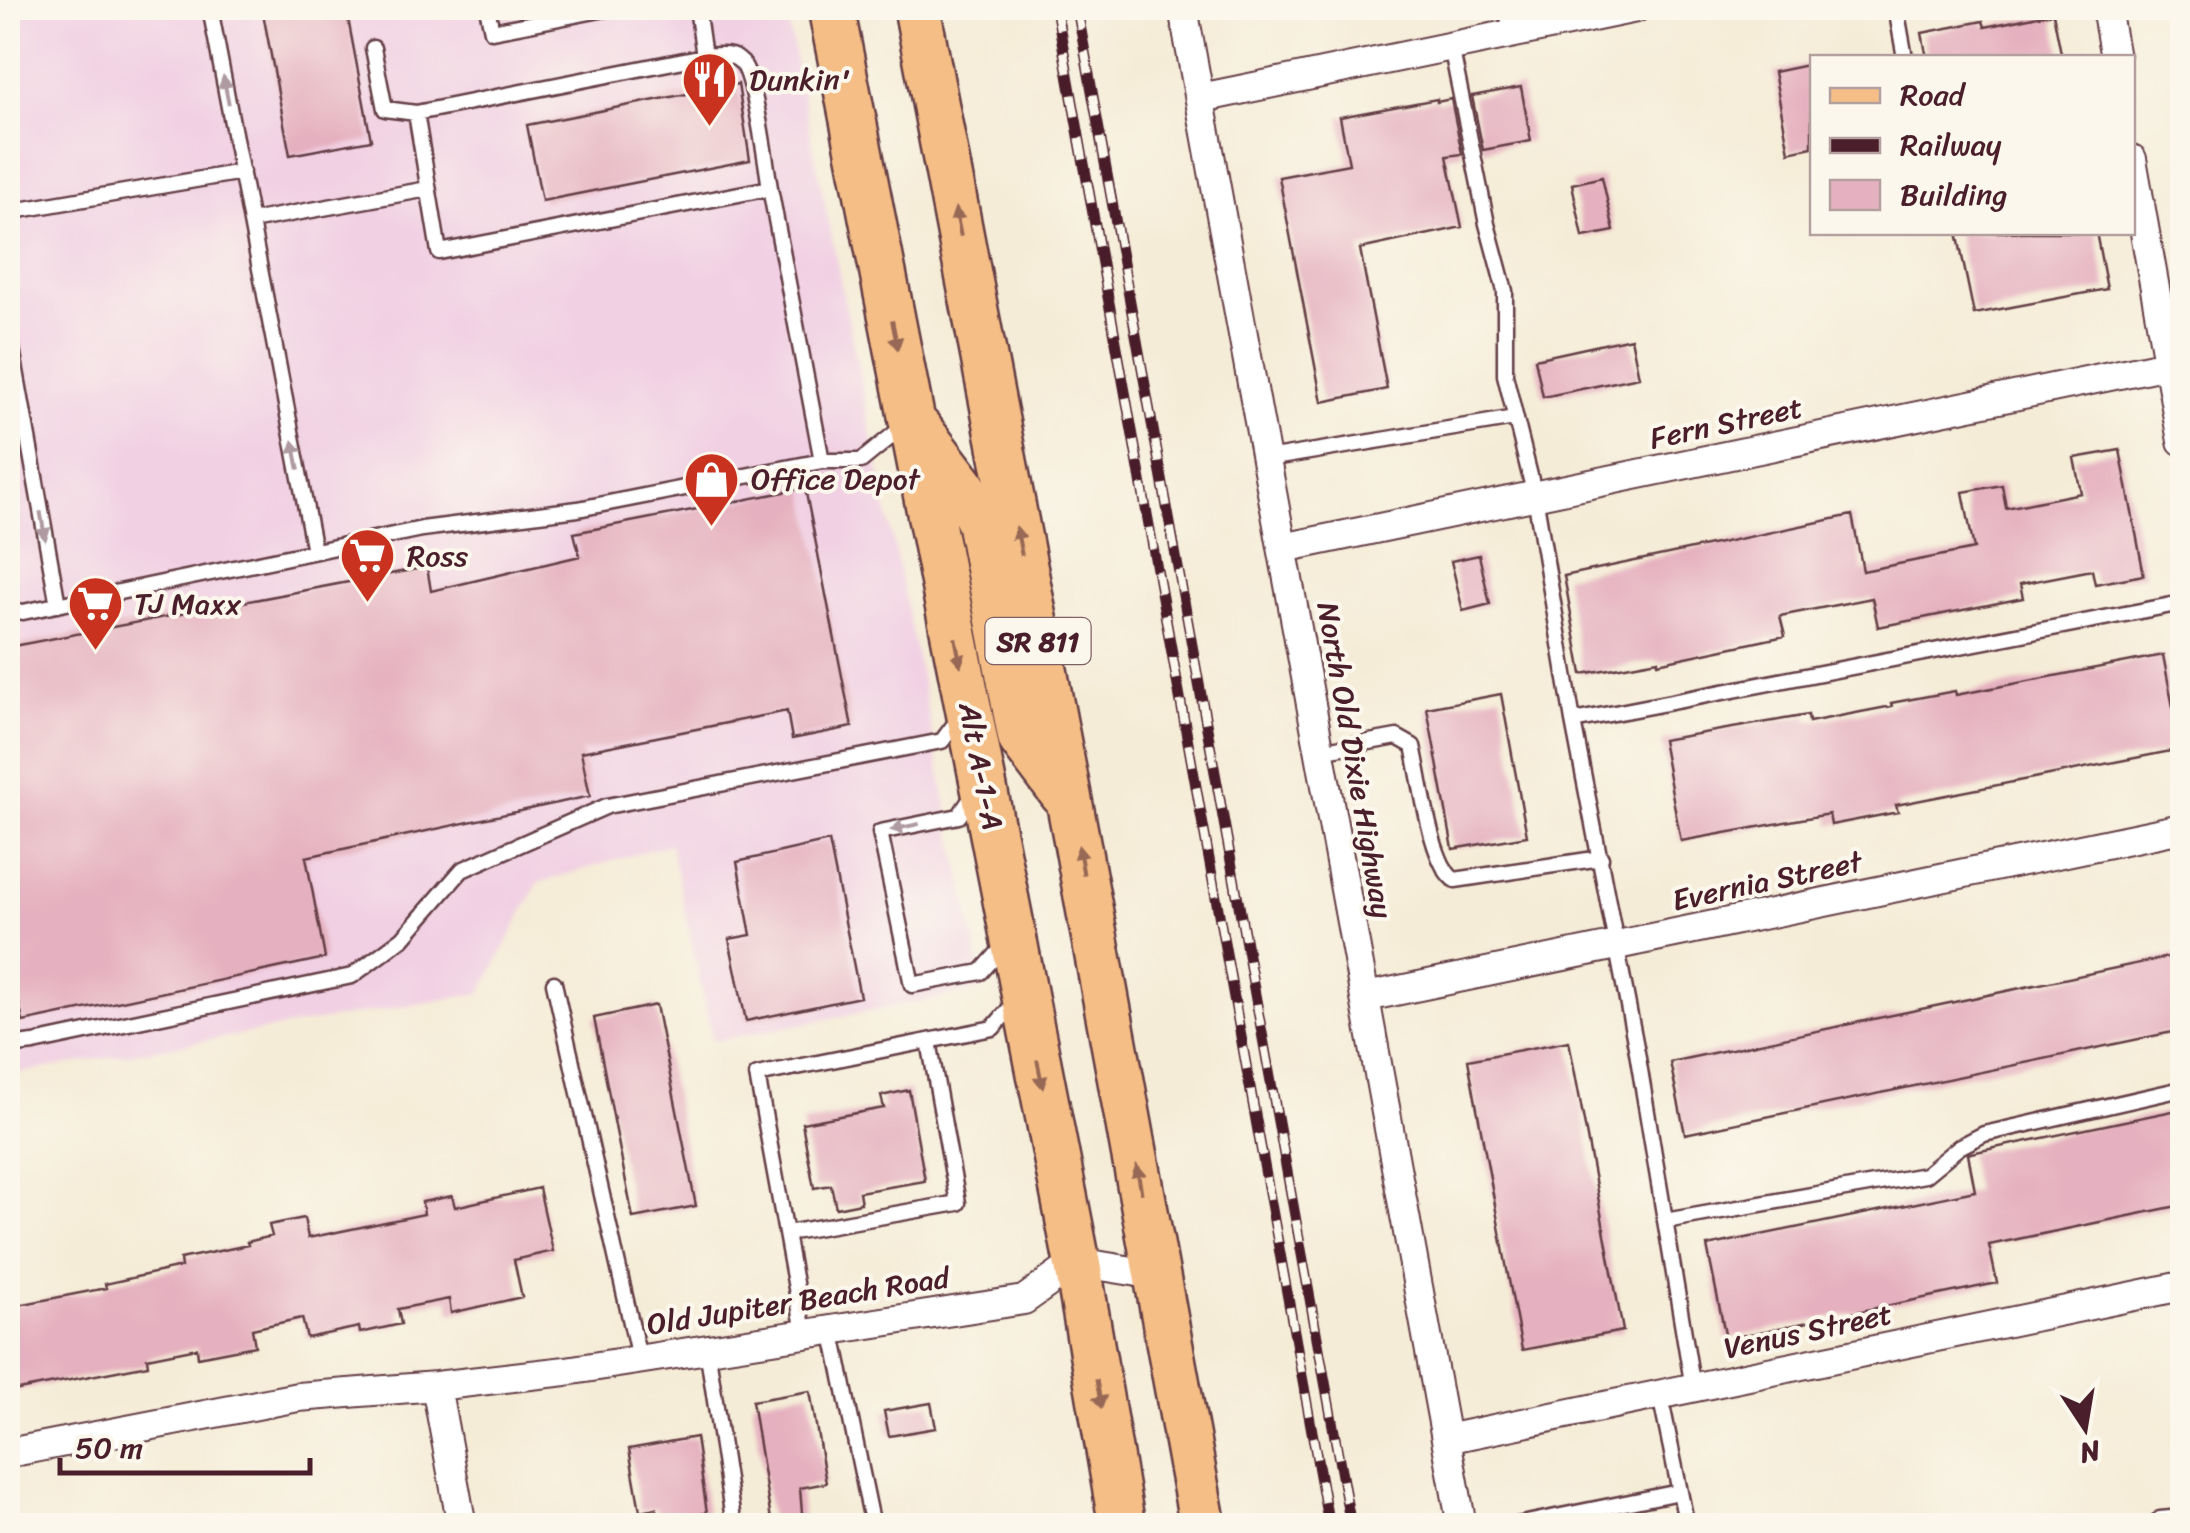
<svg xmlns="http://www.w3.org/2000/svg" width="2190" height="1533" viewBox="0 0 2190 1533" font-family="Sriracha,sans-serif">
  <rect width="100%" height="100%" fill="#fbf7ec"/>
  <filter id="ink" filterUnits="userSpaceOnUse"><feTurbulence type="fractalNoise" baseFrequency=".01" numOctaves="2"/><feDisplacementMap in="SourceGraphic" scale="20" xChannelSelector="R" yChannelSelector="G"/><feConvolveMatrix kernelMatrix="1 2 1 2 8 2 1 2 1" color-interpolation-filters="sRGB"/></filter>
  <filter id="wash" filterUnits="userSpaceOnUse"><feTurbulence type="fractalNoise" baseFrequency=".0048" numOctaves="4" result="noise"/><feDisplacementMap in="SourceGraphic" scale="40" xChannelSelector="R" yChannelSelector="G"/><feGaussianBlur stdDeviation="2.25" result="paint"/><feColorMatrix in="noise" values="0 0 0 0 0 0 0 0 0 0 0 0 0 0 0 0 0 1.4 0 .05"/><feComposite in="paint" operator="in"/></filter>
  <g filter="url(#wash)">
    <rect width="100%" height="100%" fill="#f5ecd7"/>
    <path fill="#f1d0e3" d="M8,8H785L984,989L713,1041L670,844L538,883L481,993L8,1075Z"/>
    <g id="blocks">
      <path fill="#e5b0bf" d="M262,8H346L371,140L290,155Z
        M2053,13L2062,58H1927L1922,33L1983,21L1985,27Z
        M1812,64V147L1789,152L1774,72Z
        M738,84L750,160L542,201L527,125Z
        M1521,87L1531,141L1483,150L1472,96Z
        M1437,99V102L1451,99L1462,154L1447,156L1462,227L1360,249L1387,389L1322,402L1279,177L1349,164L1340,117Z
        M1602,177L1614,231L1583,237L1572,184Z
        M1957,232H2096L2107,289L1974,314Z
        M1631,338L1639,377L1543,397L1535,359Z
        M2120,450L2144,575L2095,584L2092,570L2020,584L2023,598L1878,627L1872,598L1780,616L1785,636L1658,663V660L1582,674L1564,576L1852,515L1863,571L1974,549L1963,492L2002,485L2006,508L2081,493L2074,458Z
        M805,488L852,727L792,739L787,711L581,752L590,796L306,857L325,958L23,1022L8,948V647L427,567L431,591L580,556L574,533Z
        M1479,555L1490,604L1463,611L1451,561Z
        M2163,655L2181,749L1896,805L1898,812L1831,825L1829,814L1681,841L1662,740L1808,715L1809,722L1892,706L1891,703L1955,691L1956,695Z
        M1501,694L1527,836L1453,849L1427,708Z
        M829,841L860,997L746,1021L729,939L751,935L737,862Z
        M2182,954V1030L1685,1134L1670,1062Z
        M656,1005L696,1206L633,1218L594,1018Z
        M1569,1041L1623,1331L1522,1350L1468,1060Z
        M909,1090L925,1181L859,1192L861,1203L836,1208L831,1185L814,1188L802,1123L884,1108L881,1096Z
        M2182,1109V1205L1989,1245L1997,1283L1726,1339L1707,1246L1975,1191L1968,1154L1971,1153Z
        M539,1188L553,1251L514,1260L522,1297L451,1313L449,1299L398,1309L401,1324L360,1333L359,1327L307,1338L302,1318L252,1329L255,1346L198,1357L197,1348L147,1358L148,1365L8,1392V1307L106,1288L105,1284L181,1267L180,1259L248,1245L247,1242L272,1236L269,1225L304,1218L308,1238L424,1214L422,1202L452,1196L455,1207Z
        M810,1391L826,1483L800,1488L803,1526H772L752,1401Z
        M931,1403L936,1428L889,1436L884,1411Z
        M696,1437L707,1513L659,1521L656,1508L640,1511L629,1449Z"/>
    </g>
  </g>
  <g filter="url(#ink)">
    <use href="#blocks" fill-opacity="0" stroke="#643e45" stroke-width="2.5"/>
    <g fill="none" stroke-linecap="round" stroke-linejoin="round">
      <defs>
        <path id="lane" d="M210,8L314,551
          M487,8L492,31L611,8
          M697,8L704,56C717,55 732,52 742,63C755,77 766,164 770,188
          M1506,8L1512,33
          M1896,8L1905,58
          M1451,46L1487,224L1505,291V375L1535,496L1573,721L1637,1052L1693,1388
          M373,48L385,109L416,113L704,56
          M416,113L439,252L770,188L822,461
          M8,212L242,172
          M251,221L428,189
          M8,326L58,605
          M1267,459L1515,418
          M8,609L23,612L422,529L578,509L822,461H861L904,426
          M1573,721L2182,603
          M1320,751L1397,737L1413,746C1420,775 1431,867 1455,880L1601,858
          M974,794L959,816L880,832L912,985L981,972L1005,945
          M554,983L639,1358
          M8,1046L34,1043L352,976L403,938L462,870L607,806L942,741L960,717
          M1665,1221L1925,1175L1959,1147L1984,1134L2182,1089
          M787,1233L958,1203L929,1041
          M832,1329L873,1526
          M804,1332L757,1075L993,1028L1017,1000
          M707,1348L734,1526
          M1660,1395L1687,1526
          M1512,1526L1679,1492
          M2153,1526L2160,1519L2182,1517"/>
        <path id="street" d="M1183,8L1462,1526
          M2106,8L2115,58
          M1201,98L1636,8
          M2132,159L2182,441
          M1283,548L2182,361
          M1366,997L2182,828
          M436,1386L462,1526
          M1446,1439L2182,1286
          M8,1453L298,1397L436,1386L566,1371L1024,1300L1077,1262L1157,1275"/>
        <path id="primary" d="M831,8L1077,1262L1122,1526
          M917,8L1077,842L1203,1526
          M919,429L963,487L980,523L1021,738L1063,794"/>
      </defs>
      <use href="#lane" stroke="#643e45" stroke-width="19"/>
      <use href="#street" stroke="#643e45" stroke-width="32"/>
      <use href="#primary" stroke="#643e45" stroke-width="50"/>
      <use href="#lane" stroke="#fff" stroke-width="14"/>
      <use href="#street" stroke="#fff" stroke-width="28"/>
      <use href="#primary" stroke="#f5be86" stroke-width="45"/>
      <defs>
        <path id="rail" d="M1056,8L1329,1526
          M1077,8L1351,1526"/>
      </defs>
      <use href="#rail" stroke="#4a1f2b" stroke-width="11"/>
      <use href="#rail" stroke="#fbf7ec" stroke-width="8" stroke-dasharray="22" stroke-linecap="butt"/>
    </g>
    <defs><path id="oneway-solid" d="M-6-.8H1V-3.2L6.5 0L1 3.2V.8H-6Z" transform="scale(2.5)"/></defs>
    <g fill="#ae9aa0">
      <use href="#oneway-solid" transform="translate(226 90) rotate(-101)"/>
      <use href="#oneway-solid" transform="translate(296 455) rotate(-101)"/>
      <use href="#oneway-solid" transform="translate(43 526) rotate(80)"/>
      <use href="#oneway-solid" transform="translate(905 827) rotate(168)"/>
    </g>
    <g fill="#976754">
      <use href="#oneway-solid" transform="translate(958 222) rotate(-101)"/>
      <use href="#oneway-solid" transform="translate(895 335) rotate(79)"/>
      <use href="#oneway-solid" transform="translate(1019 541) rotate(-101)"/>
      <use href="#oneway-solid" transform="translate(958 652) rotate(79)"/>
      <use href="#oneway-solid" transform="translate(1081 860) rotate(-100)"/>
      <use href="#oneway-solid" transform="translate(1040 1074) rotate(79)"/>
      <use href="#oneway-solid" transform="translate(1139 1179) rotate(-100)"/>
      <use href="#oneway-solid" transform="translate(1099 1394) rotate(80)"/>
    </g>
  </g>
  <defs>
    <symbol id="restaurant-pin" viewBox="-11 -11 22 30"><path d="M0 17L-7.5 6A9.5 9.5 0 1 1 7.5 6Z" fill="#c8321e" stroke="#fbf7ec"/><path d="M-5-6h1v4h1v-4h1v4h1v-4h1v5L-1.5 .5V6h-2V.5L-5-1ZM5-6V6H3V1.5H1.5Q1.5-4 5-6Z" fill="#fff"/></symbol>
    <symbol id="shop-pin" viewBox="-11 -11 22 30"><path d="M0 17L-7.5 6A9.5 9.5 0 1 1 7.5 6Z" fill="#c8321e" stroke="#fbf7ec"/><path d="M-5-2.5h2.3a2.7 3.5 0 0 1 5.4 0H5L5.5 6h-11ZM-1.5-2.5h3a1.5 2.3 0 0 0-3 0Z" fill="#fff"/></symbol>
    <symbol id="supermarket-pin" viewBox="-11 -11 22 30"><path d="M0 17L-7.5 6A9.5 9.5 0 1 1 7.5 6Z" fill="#c8321e" stroke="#fbf7ec"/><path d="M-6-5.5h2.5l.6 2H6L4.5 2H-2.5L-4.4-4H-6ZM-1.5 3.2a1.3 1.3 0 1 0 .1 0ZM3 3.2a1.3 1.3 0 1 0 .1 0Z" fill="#fff"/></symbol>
  </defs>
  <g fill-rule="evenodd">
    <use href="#restaurant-pin" x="678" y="48" width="63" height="86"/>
    <use href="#shop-pin" x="680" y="448" width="63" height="86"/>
    <use href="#supermarket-pin" x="336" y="524" width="63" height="86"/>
    <use href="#supermarket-pin" x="64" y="572" width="63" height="86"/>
  </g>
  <g text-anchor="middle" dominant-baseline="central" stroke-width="8" stroke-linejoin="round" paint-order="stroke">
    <rect fill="#fbf7ec" stroke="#7f6065" stroke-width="2.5" x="985.5" y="618" width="105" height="46" rx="8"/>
    <g font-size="28" font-weight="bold" fill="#4a1f2b">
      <text x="1038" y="641">SR 811</text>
    </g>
    <g font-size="30" fill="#4a1f2b" stroke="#fbf7ec" text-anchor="start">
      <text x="749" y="80">Dunkin'</text>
      <text x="751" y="479">Office Depot</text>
      <text x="407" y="556">Ross</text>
      <text x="134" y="604">TJ Maxx</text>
    </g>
    <g font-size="30" fill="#4a1f2b" stroke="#fbf7ec">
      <text transform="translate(1726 423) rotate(-12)">Fern Street</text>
      <text transform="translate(1355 760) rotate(80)">North Old Dixie Highway</text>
      <text transform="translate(981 766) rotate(79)">Alt A-1-A</text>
      <text transform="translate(1767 881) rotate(-12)">Evernia Street</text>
      <text transform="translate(798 1301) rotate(-9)">Old Jupiter Beach Road</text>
      <text transform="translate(1808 1331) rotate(-12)">Venus Street</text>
    </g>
  </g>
  <rect width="2190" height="1533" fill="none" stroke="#fbf7ec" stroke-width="40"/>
  <rect x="1810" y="55" width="325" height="180" fill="#fbf7ec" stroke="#b4a19f" stroke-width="2.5"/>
  <rect x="1830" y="88" width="50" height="15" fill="#f5be86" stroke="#b4a19f" stroke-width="2.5"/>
  <text x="1900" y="105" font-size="30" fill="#4a1f2b">Road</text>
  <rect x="1830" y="138" width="50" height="15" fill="#4a1f2b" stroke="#b4a19f" stroke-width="2.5"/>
  <text x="1900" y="155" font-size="30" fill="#4a1f2b">Railway</text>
  <rect x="1830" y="180" width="50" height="30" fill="#e5b0bf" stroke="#b4a19f" stroke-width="2.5"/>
  <text x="1900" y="205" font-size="30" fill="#4a1f2b">Building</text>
  <g transform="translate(2085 1428) rotate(168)" stroke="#fbf7ec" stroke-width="8" paint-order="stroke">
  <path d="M0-8L18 38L0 25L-18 38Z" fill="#4a1f2b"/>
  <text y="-15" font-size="28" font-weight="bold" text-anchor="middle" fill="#4a1f2b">N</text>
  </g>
  <path d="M60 1458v15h250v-15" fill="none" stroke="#4a1f2b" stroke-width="5"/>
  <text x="75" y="1458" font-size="30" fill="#4a1f2b" stroke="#fbf7ec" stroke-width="8" paint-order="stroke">50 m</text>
</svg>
